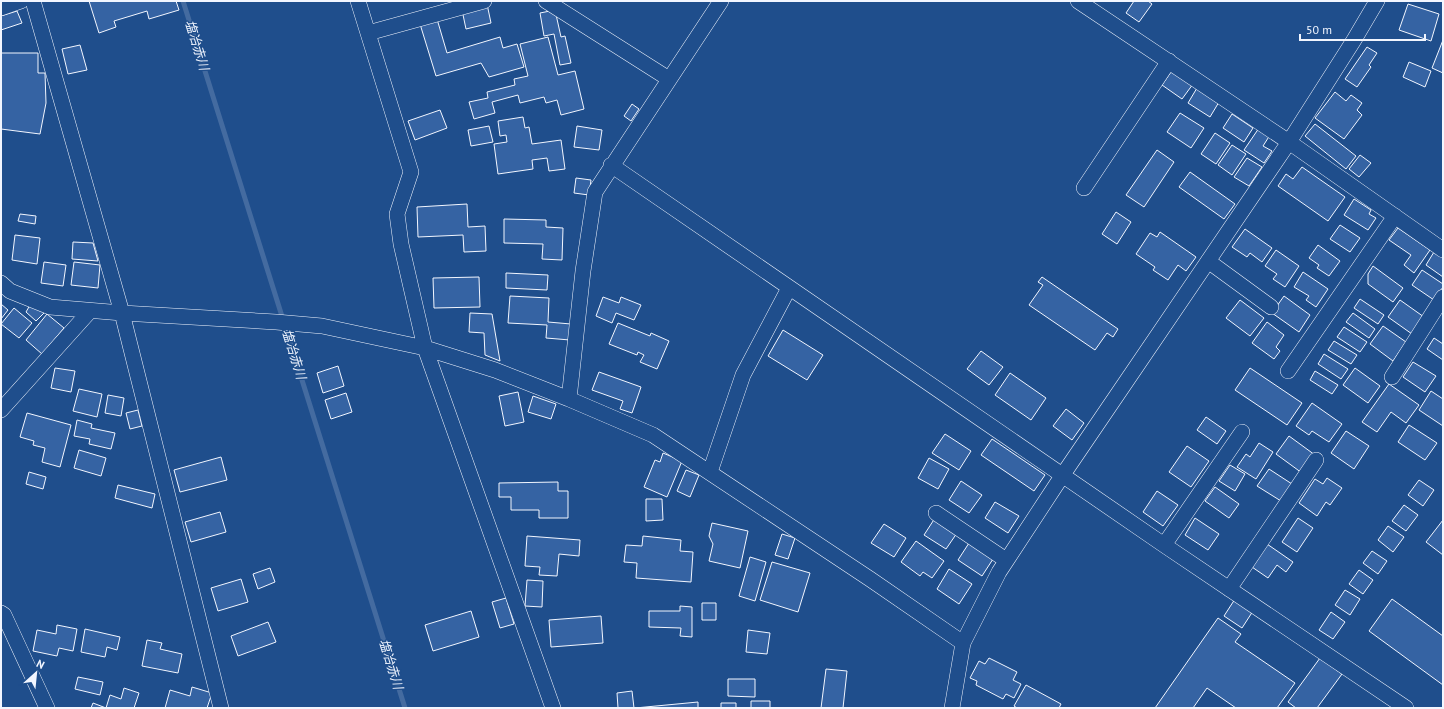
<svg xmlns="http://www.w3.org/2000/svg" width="1444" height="709" viewBox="0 0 1444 709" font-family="'PT Sans','Noto Sans JP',sans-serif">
  <rect width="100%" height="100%" fill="#1f4e8c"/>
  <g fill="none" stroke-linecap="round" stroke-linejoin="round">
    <path stroke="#446ba0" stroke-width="5" d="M183,1L405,708"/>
  </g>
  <path fill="#3563a3" stroke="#f2f6ff" d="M89,1H176L179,10L149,19L147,11L114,21L116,27L99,33Z
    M1134,1H1148L1152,4L1139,22L1126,13Z
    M487,4L491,23L466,29L462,10Z
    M1408,4L1439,14L1431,41L1399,30Z
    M555,10L561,37L565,36L571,63L560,65L554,34L544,36L540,13Z
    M17,11L22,23L1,30V16Z
    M437,19L447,53L500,37L503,48L517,44L524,67L489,77L481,63L436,76L420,24Z
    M548,37L558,75L575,71L584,109L561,115L557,100L546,103L544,97L520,103L518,95L492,102L495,113L474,119L469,102L488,98L487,92L515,85L514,79L528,76L520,44Z
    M1443,40V73L1432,68Z
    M80,45L87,70L68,74L62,49Z
    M1367,47L1377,53L1369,65L1371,67L1357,87L1345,79Z
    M1,53H38V73H45L46,103L40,134L1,129Z
    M1409,62L1431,71L1425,87L1403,77Z
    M1173,69L1193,84L1182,99L1162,85Z
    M1197,88L1219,102L1210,117L1188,103Z
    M1335,92L1346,101L1351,95L1362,103L1357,110L1362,115L1344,139L1315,118Z
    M632,104L639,109L631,121L624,116Z
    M440,110L447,128L415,140L408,121Z
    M1180,113L1204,128L1191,148L1167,132Z
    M1232,114L1253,128L1244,142L1223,128Z
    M523,117L525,128L529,127L532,144L561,140L565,169L549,171L547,158L532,160L533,169L498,174L494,144L507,142L506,135L500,136L498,121Z
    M1315,124L1356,156L1346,169L1305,136Z
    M489,126L493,142L471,146L468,130Z
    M577,126L602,130L599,150L574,147Z
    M1259,128L1270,135L1263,146L1272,151L1264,163L1244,150Z
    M1215,133L1230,143L1216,164L1201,154Z
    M1232,145L1246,154L1232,175L1218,165Z
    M1157,150L1174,162L1144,207L1126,195Z
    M1360,155L1371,163L1359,177L1349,169Z
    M1247,158L1262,167L1249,186L1234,177Z
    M1302,167L1345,197L1328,221L1278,186L1286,174L1293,179Z
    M1190,172L1235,204L1224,219L1179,187Z
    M576,178L591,180L589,195L574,193Z
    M1354,199L1371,210L1369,214L1376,218L1368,230L1344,215Z
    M467,204L468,227L485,226L486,251L464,252L463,235L418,237L417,207Z
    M1116,212L1131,222L1117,244L1102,234Z
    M20,214L36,216L35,224L18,221Z
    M504,219L546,220V227L563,228L562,260L542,259L543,244L504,243Z
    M1340,225L1360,238L1350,252L1330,239Z
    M1398,228L1430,250L1414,273L1404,265L1411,255L1389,240Z
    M1245,229L1272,248L1262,262L1250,253L1247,257L1232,247Z
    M1160,232L1196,257L1186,271L1178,265L1168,280L1153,270L1155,267L1136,254L1150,233L1157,237Z
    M15,235L40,238L37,264L12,260Z
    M73,242L93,243L98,261L72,259Z
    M1318,245L1340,261L1329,276L1317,268L1319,265L1309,258Z
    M1276,250L1299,266L1285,287L1273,279L1277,274L1265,266Z
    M1434,252L1443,258V277L1426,265Z
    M44,262L66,265L63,286L41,283Z
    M74,262L100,265L98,288L71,285Z
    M1373,266L1403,288L1393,302L1368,284V274Z
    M1422,270L1443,284V287L1434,300L1412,285Z
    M1303,272L1328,289L1316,307L1306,300L1309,296L1294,287Z
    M506,273L548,275L547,290L506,288Z
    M479,277L480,307L434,308L433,278Z
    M1042,277L1118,329L1113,337L1107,333L1095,350L1029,305L1043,285L1038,282Z
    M510,296L549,298L548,322L571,324L570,340L546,338L547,325L508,323Z
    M1284,296L1310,315L1299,332L1272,313Z
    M603,297L619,303L621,297L641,305L634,320L616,313L612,323L596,316Z
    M1360,299L1384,315L1378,324L1354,308Z
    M1240,300L1264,318L1250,336L1226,318Z
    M1400,300L1424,317L1412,334L1388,317Z
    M1,304L8,310L1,319Z
    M30,305L46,311L36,321L26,312Z
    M14,308L32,323L19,338L1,324Z
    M470,313L492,314L500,361L485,355L484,333L469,332Z
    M1353,313L1375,329L1369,338L1346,322Z
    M47,314L64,328L42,354L26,340Z
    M1267,322L1284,335L1276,347L1280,351L1274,359L1252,343Z
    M618,323L650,336L651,333L669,341L657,369L640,362L644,355L638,352L637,355L609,344Z
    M1383,326L1406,342L1393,361L1370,344Z
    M1344,327L1367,342L1360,352L1337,337Z
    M783,330L823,355L807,380L768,356Z
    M1434,338L1443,344V360L1427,349Z
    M1334,341L1357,355L1351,364L1328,350Z
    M981,351L1003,367L989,385L967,369Z
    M1324,354L1348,369L1341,379L1318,364Z
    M1413,362L1436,376L1425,392L1403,377Z
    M338,366L344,386L323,393L317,373Z
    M55,368L75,371L71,392L51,388Z
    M1250,368L1302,403L1287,425L1235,390Z
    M1355,368L1380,386L1368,403L1343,385Z
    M1315,371L1338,385L1332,394L1310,380Z
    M599,372L641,387L632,413L620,409L623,401L592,390Z
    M1010,373L1046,398L1031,420L995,395Z
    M1389,384L1419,405L1406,423L1391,412L1377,432L1362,422Z
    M79,389L102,394L97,417L73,411Z
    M1431,391L1443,399V426L1419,410Z
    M518,392L524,422L505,426L499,396Z
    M346,393L352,412L331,419L325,400Z
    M108,395L124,398L121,416L105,413Z
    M533,396L556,404L551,419L528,412Z
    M1312,403L1342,424L1329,442L1312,431L1309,435L1296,426Z
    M1066,409L1084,423L1072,440L1053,426Z
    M138,410L142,426L130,429L126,413Z
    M27,413L71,425L60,467L42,462L45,448L33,445L34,441L20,437Z
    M1206,417L1226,431L1217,444L1197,430Z
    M77,420L92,424L91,428L115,433L111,449L89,444L90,439L74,436Z
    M1409,425L1437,443L1425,460L1398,442Z
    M1346,431L1369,446L1354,469L1331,453Z
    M945,434L971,451L959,470L932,453Z
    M1289,436L1315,455L1302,473L1276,454Z
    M992,439L1045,475L1034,491L981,455Z
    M1259,443L1273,452L1256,479L1237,467L1246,454L1250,457Z
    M1187,446L1209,461L1191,487L1169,472Z
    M79,450L106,458L101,476L74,468Z
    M663,453L682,461L667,497L644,487L655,460L660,462Z
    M221,457L227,480L180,492L174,470Z
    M929,458L949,469L938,489L918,478Z
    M1230,465L1245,474L1235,491L1219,481Z
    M1269,469L1292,484L1281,501L1257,486Z
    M686,470L699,475L690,497L677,491Z
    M29,472L46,477L43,489L26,484Z
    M1327,478L1342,488L1330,505L1326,502L1317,516L1299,503L1315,479L1323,484Z
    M1419,480L1434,490L1423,506L1408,495Z
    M961,481L982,495L969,513L949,500Z
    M558,482V491H568V518H539V510H511V497H499V483Z
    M118,485L155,494L152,508L115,498Z
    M1215,487L1239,504L1229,518L1205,501Z
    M1157,491L1178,505L1163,526L1143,512Z
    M646,499H662L663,520L646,521Z
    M995,502L1019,516L1008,533L985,518Z
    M1404,505L1418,515L1406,531L1392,521Z
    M220,512L226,532L191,542L185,522Z
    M935,518L957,533L946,549L924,535Z
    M1195,518L1219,534L1208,550L1185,535Z
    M1298,518L1313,528L1297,552L1282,542Z
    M1443,520V555L1426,542Z
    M712,523L748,531L740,568L709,561L713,544L709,536Z
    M884,524L906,538L894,557L871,543Z
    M1388,526L1404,537L1393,552L1378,540Z
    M782,534L795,538L788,559L775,555Z
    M527,536L580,540L579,556L559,554L557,576L539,575L540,567L525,566Z
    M643,536L681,540L680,551L693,552L691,582L636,578L637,563L624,562L626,545L642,546Z
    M916,541L944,561L932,578L923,572L920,576L901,562Z
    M969,543L993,559L982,576L958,560Z
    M1267,544L1293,562L1286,572L1277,565L1268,578L1252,567Z
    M1372,551L1387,561L1378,574L1363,563Z
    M750,557L766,562L755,601L739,596Z
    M772,562L810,573L798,612L760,600Z
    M270,568L275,582L258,589L253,574Z
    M949,569L972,584L959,604L937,589Z
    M1359,570L1373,580L1363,594L1349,584Z
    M241,579L248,602L218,611L211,588Z
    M527,580L543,581L542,607L525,606Z
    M1345,590L1360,599L1350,615L1335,605Z
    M506,598L514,624L500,628L492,602Z
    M1235,599L1253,611L1242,628L1224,616Z
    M1392,599L1443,636V685L1369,631Z
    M702,603H716V620H702Z
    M680,606L692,607V637L680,636L681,628L649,627V611H680Z
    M471,611L479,637L433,651L425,625Z
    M1331,612L1345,622L1333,639L1319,630Z
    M601,616L603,643L551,647L549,620Z
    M1218,618L1241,634L1235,642L1295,683L1277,708H1236L1207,688L1193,708H1155Z
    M268,622L276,642L238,656L231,636Z
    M57,625L77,629L73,651L59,648L57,656L33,651L37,630L56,634Z
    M85,629L120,637L117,650L107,647L105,657L81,652Z
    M748,630L770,633L767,654L746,652Z
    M147,640L162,643L160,649L182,654L178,673L142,666Z
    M989,658L1017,672L1013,680L1021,684L1014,698L1006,694L1003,699L976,685L977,681L970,678L979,661L985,664Z
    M1320,658L1342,674L1317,708H1296L1288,702Z
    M826,669L847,671L843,708H821Z
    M78,677L103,682L100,695L75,689Z
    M728,679H755V697L728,696Z
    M1026,685L1061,704L1059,708H1017L1014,706Z
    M192,687L212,693L207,708H165L170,690L190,696Z
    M124,688L139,693L134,708H91L93,703L106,708L110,695L121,699Z
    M632,691L634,708H618L617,693Z
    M751,701H770V708H751Z
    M698,702V708H635Z
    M721,703H736V708H721Z"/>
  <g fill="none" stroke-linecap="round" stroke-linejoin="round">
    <defs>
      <path id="street" d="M33,1L122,313L221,708
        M358,1L411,172L397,214L401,244L425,348L553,708
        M546,1L669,79
        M1078,1L1289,142L1443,250
        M1,8L21,1
        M368,33L484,1
        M611,165L1164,545L1406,708
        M1084,188L1169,61
        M1208,261L1271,307
        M1,283L10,291L50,307L122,313L276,322L322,326L425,348L495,370L569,399L653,435L870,579L963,643
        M1288,371L1395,216
        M1392,377L1443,297
        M569,399L583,271L595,192L721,1
        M1,410L90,311
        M710,472L743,375L789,288
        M936,513L1006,560
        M1164,545L1242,432
        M1229,589L1316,460
        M1,613L4,615L47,708
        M952,708L963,643L999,572L1062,476L1289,142L1354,40L1377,1"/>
    </defs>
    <use href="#street" stroke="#f2f6ff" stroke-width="16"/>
    <use href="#street" stroke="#1f4e8c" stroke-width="15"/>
  </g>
  <g text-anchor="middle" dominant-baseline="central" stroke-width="3" stroke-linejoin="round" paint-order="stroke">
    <g font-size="13" font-style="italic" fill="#f2f6ff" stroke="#1f4e8c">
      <text transform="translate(197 45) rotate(73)">塩冶赤川</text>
      <text transform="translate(294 354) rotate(73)">塩冶赤川</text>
      <text transform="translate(391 664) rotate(73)">塩冶赤川</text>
    </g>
  </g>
  <rect width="1444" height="709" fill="none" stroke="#f2f6ff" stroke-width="4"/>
  <g transform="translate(36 673) rotate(27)" stroke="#1f4e8c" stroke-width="3" paint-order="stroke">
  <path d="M0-3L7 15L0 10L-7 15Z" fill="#f2f6ff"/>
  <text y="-6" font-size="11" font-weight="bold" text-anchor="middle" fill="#f2f6ff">N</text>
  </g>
  <path d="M1300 34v6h125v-6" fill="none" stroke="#f2f6ff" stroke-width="2"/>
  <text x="1306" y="34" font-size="12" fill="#f2f6ff" stroke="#1f4e8c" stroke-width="3" paint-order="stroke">50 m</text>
</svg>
